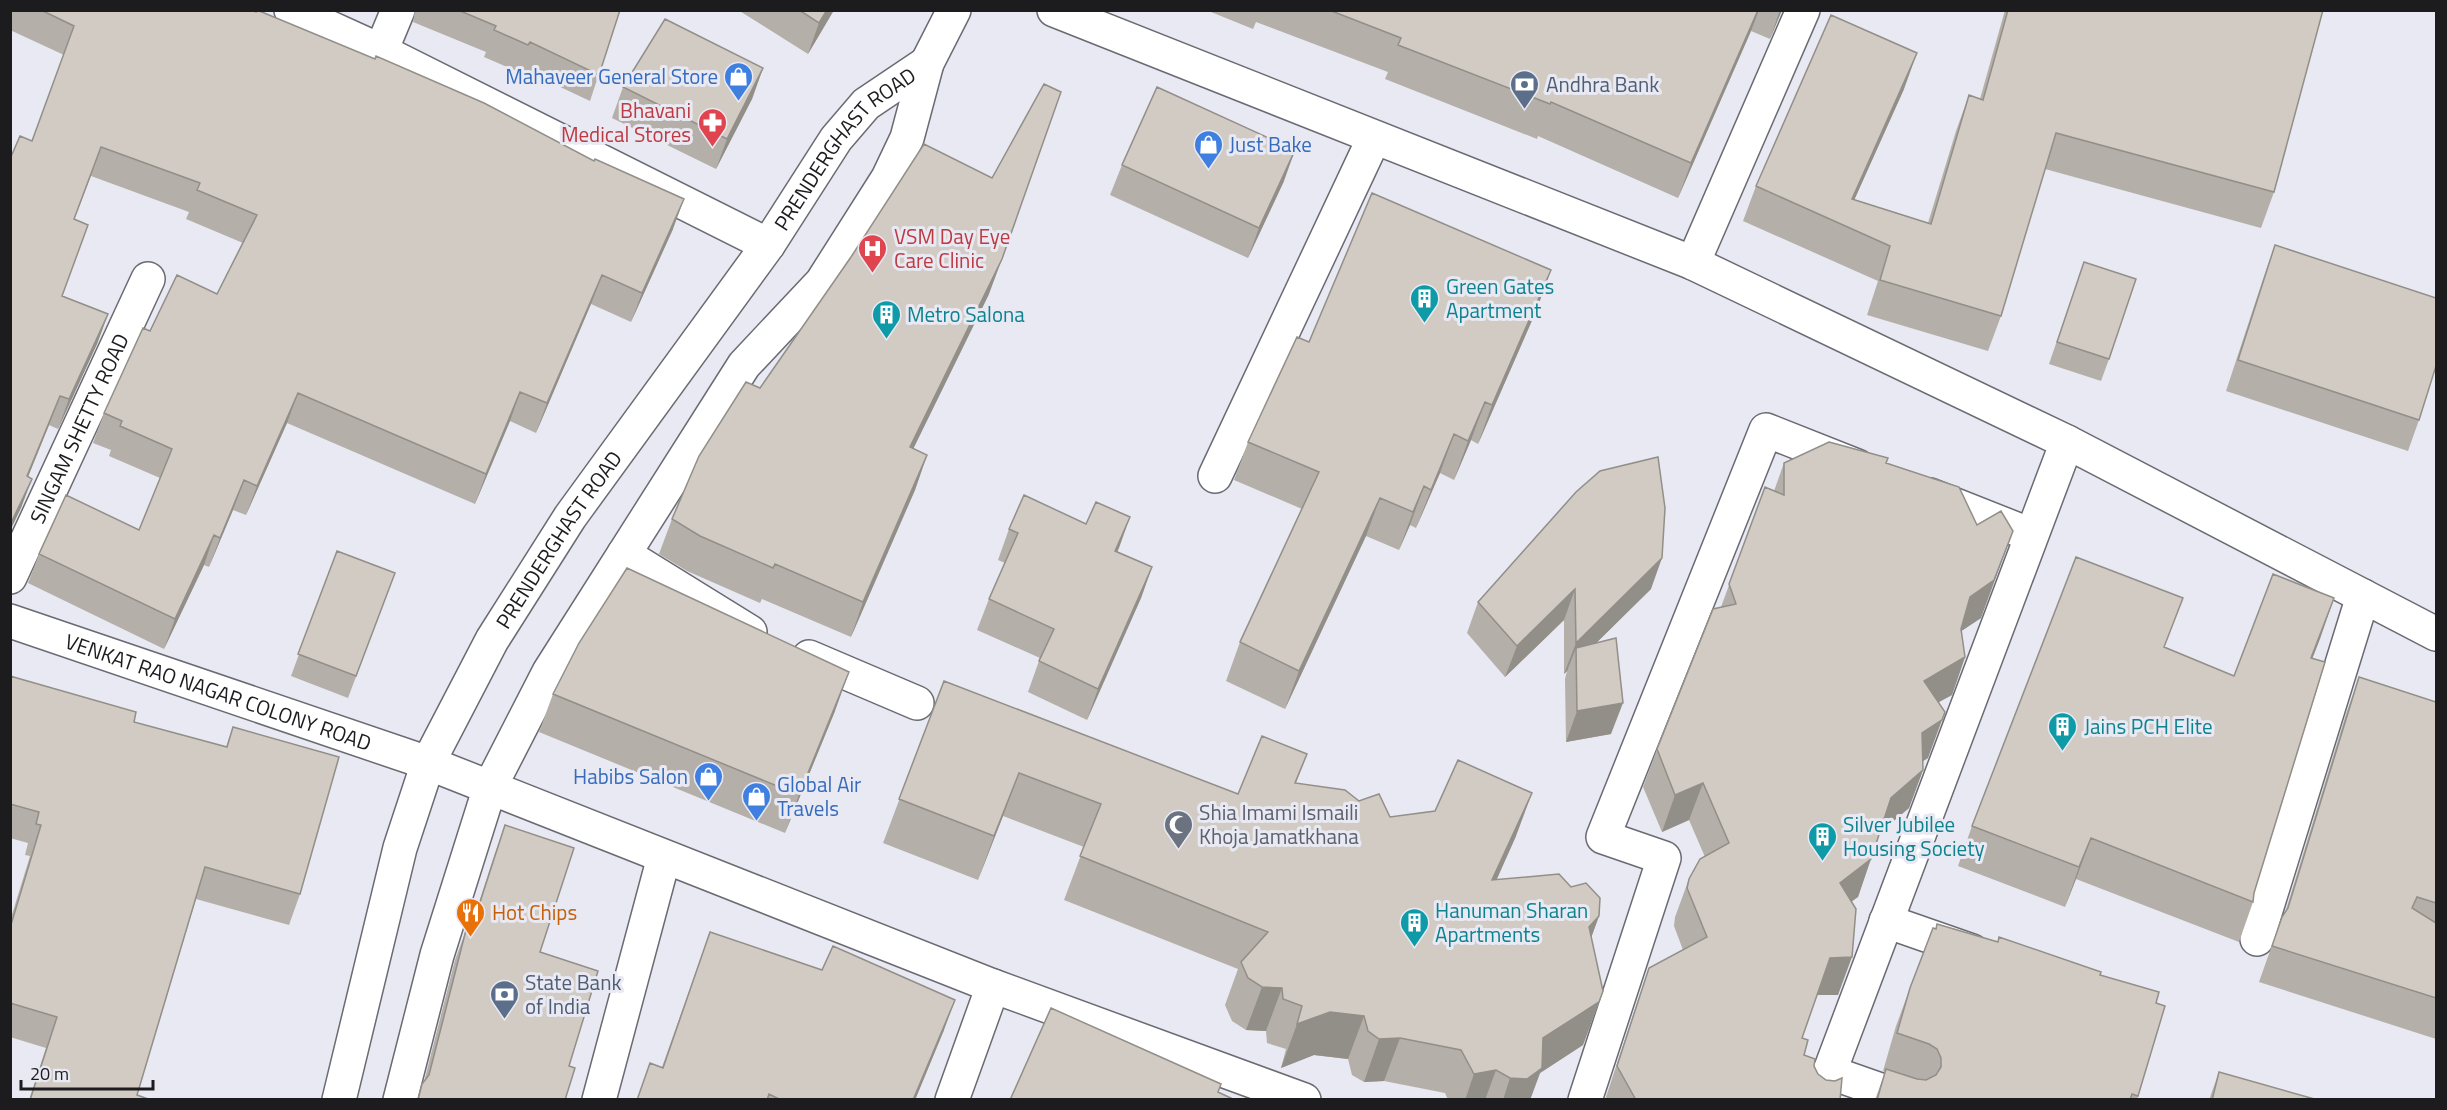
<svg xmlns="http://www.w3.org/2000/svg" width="2447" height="1110" viewBox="0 0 2447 1110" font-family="'Titillium Web',sans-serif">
  <rect width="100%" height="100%" fill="#e9e9f3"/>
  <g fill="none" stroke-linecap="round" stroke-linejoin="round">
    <defs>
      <g id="minor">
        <path d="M291,10L381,51L768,245"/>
        <path d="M1054,10L1693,263L2067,442L2436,634"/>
        <path d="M381,51L398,10"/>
        <path d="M1693,263L1803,10"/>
        <path d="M1215,476L1374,138"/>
        <path d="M1930,495L2031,535"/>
        <path d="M624,554L750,632"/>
        <path id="s1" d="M10,577L148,279"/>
        <path id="s2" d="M10,621L428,763L993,986L1304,1100"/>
        <path d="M809,657L917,703"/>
        <path d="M1886,921L1972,951"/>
        <path d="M2257,939L2363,596"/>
        <path d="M1829,1072L1909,1100"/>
        <path d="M599,1100L664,857"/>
        <path d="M952,1100L993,986"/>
        <path d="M1585,1100L1664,858L1603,837L1766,430L1857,466"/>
        <path d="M1819,1100L2067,442"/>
      </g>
      <g id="tertiary">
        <path id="s3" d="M339,1100L400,848L428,763L492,640L570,517L768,245L836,139L866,104L927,63"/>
        <path d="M400,1100L437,955L490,787L549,672L744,365L822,282L888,178L907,138L927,63L954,10"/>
      </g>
    </defs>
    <use href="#minor" stroke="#6a6a72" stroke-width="36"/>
    <use href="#tertiary" stroke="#6a6a72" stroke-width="36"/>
    <use href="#minor" stroke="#fff" stroke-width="33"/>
    <use href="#tertiary" stroke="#fff" stroke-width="33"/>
  </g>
  <path fill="#b4afa8" d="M10,10H252L673,229L631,322L591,304L536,433L510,421L475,504L287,423L246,515L233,510L209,567L204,565L164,649L28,583L39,554L139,530L160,478L109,456L111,450L93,443L104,413L150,331L217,294L243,243L186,219L189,212L91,176L74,220L62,296L108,314L97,344L58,429L49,425L28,477L21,508L32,141L64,55L10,30Z
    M415,10H620L590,101L520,68L519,72L484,57L486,52L413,22Z
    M738,10H834L808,54Z
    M1206,10H1782L1770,39L1751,31L1678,198L1538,136L1537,139L1385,79L1388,72L1256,22L1253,29Z
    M2005,10H2323L2274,192L2261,228L2045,169L2001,316L1988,351L1867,315L1878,281L1743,221L1756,186L1904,89L1854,200L1928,223L1956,131L1969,95L1980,99Z
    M763,68L752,99L716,169L612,118L623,87Z
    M1122,165L1284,181L1248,258L1110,195Z
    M2275,245L2419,420L2408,451L2226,391L2264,276Z
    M2084,262L2109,359L2101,381L2049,364Z
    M989,294L913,449L927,455L915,490L851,637L762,599L760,603L687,571L659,554L672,519L760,388Z
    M1537,309L1478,444L1471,440L1454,480L1440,473L1416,528L1410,525L1399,550L1366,536L1285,709L1226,681L1240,642L1302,509L1234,480L1248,442L1309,342Z
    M1784,463H1886L1981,618L1961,631L1965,657L1952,695L1938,702L1928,758L1922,761L1923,770L1909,808L1879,833L1858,897L1851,901L1838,995H1817L1802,1038L1804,1055L1814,1066L1818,1074L1840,1100H1605L1636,1006L1649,968L1683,950L1674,926L1675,917L1689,879L1705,857L1689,820L1662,832L1643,787L1657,749L1721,607L1765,487L1774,491Z
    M1576,492L1651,589L1596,643L1611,734L1566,742L1565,679L1567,671L1564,674V620L1505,677L1467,633L1478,602Z
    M1009,529L1117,552L1152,567L1141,598L1087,720L1028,692L1040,658L977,630L989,599L1005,563L998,560Z
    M337,551L395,573L348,698L291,676Z
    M2165,647L2234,676L2312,658L2254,893L2253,902L2239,942L2076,879L2065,907L1958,866L1972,826Z
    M10,676L134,722L226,747L233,727L300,894L289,925L196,899L137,1095L151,1100H29L46,1048L10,1037V921L30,856L25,855L28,843L10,838Z
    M2359,677L2436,702V1039L2259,982L2282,917L2285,913L2346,714Z
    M944,681L1238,794L1307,754L1296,783L1359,801L1390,817L1516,836L1496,880L1571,887L1599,916L1591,938L1599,1002L1583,1045L1540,1073L1530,1100H1448L1445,1093L1384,1081L1364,1082L1352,1075L1348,1059L1314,1055L1281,1068L1286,1049L1267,1043L1266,1031L1246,1030L1232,1021L1225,1005L1238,969L1064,900L1084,847L1003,816L978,880L883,843Z
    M553,694L835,711L785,833L539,732Z
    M505,825L540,952L569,1066L565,1100H417L424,1082L455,960L466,930H470L494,856Z
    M710,932L944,1030L915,1100H637L650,1063L662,1067Z
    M2100,975L2156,1003L2165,1006L2137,1100H1875L1885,1072L1883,1071L1896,1026L1910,988Z
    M2219,1072L2318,1100H2209Z"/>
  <path fill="#928e88" d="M827,10H834L808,54L819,23Z
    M1758,10H1759L1751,31L1678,198L1691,163Z
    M1780,10H1782L1770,39Z
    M1917,53L1904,89L1843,225L1852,199Z
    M763,68L752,99L716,169L727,139Z
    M1295,150L1284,181L1248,258L1259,228Z
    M684,199L673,229L631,322L642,293Z
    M1002,259L989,294L897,482L910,447Z
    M1551,270L1537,309L1478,444L1492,405Z
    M602,275L591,304L536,433L547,403Z
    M108,314L97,344L58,429L69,399Z
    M520,392L510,421L475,504L486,474Z
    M298,393L287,423L246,515L257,486Z
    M60,396L49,425L16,506L27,476Z
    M1485,402L1471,440L1454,480L1468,441Z
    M1454,434L1440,473L1416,528L1431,490Z
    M927,455L915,490L851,637L863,602Z
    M32,479L21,508L10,531V525Z
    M244,480L233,510L209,567L220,538Z
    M1424,486L1410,525L1399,550L1413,512Z
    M1380,498L1366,536L1285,709L1299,671Z
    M1130,517L1119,548L1104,582L1115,551Z
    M2013,531L1981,618L1957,634L1970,597Z
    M214,535L204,565L164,649L175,619Z
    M1662,558L1651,589L1576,663V648L1567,671L1564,674L1576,643Z
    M1152,567L1141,598L1087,720L1098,689Z
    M1575,589L1564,620L1505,677L1517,646Z
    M2334,598L2320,639L2297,698L2311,658Z
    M1965,657L1952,695L1910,718L1924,681Z
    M849,672L835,711L785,833L799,795Z
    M1623,703L1611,734L1566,742L1577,711Z
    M1945,712L1928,758L1908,771L1922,733Z
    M1923,770L1909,808L1877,835L1891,798Z
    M1019,773L1003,816L978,880L994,836Z
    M1703,783L1689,820L1662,832L1675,795Z
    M1532,793L1516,836L1477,924L1492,880Z
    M2091,838L2076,879L2065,907L2079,867Z
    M1871,859L1858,897L1826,920L1840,883Z
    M1599,916L1583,960L1589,927Z
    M1852,957L1838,995H1817L1830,958Z
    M1262,987L1282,988L1266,1031L1246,1030Z
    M955,1000L944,1030L915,1100H913Z
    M1599,1002L1583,1045L1540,1073L1530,1100H1503L1510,1078L1543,1038Z
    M1330,1012L1364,1016L1348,1059L1314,1055L1281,1068L1297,1024Z
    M1400,1038L1384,1081L1364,1082L1379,1039Z
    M1496,1070L1485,1100H1465L1474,1074Z"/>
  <path fill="#d1cbc3" stroke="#928e88" stroke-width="1.5" d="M41,10H252L256,12L257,10L375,59L376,56L484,103L594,161L595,159L684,199L642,293L602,275L547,403L520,392L486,474L298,393L257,486L244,480L220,538L214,535L175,619L39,554L66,495L139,530L172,449L120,426L122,421L104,413L143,328L150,331L177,275L217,294L257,215L197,190L200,183L101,147L74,219L88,225L62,296L108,314L69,399L60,396L27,476L32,479L10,525V159L20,136L32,141L74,26Z
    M458,10H620L599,75L530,42L528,45L494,30L496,26Z
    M799,10H827L819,23Z
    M1329,10H1758L1691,163L1551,102L1550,104L1398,45L1401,38Z
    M2008,10H2323L2274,192L2056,133L2001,316L1880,280L1890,246L1756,186L1831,15L1917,53L1852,199L1931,224L1969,95L1983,100Z
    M665,19L763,68L727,139L623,87Z
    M1044,84L1061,92L1002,259L910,447L927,455L863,602L775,564L773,568L700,536L672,519L699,456L746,382L760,388L851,257L924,144L992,178Z
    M1157,87L1295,150L1259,228L1122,165Z
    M1372,193L1551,270L1492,405L1485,402L1468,441L1454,434L1431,490L1424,486L1413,512L1380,498L1299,671L1240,642L1319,472L1248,442L1297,337L1309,342Z
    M2275,245L2436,298V366L2419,420L2238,360Z
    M2084,262L2136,279L2109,359L2057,342Z
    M1829,442L1888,458L1886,463L1959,487L1977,525L2001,511L2013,531L1994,580L1970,597L1961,629L1965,657L1924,681L1945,712L1942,720L1922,733L1923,770L1891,798L1871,859L1840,883L1856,909L1852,957L1830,958L1802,1038L1808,1040L1804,1055L1815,1059L1814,1066L1818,1074L1826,1080L1835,1081L1842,1078L1840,1100H1636L1617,1066L1649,968L1707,937L1687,888L1689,879L1700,859L1729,843L1703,783L1675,795L1657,749L1713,609L1736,604L1729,584L1765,487L1784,495V463Z
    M1658,457L1665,508L1662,558L1576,643L1575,589L1517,646L1478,602L1576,492L1600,471Z
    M1024,495L1086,524L1096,502L1130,517L1115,551L1152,567L1098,689L1039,661L1054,629L989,599L1018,533L1009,529Z
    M337,551L395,573L356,676L298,654Z
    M2076,557L2183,598L2164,647L2234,676L2273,574L2334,598L2311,658L2325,662L2254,893L2253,902L2091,838L2079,867L1972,826Z
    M627,568L849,672L799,795L553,694L579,643Z
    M1616,638L1623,703L1577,711L1576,648Z
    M10,676L136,712L134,722L227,747L233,727L339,757L300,894L205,867L137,1095L151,1100H30L57,1017L10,1003V928L41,825L36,824L39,812L10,804Z
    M2359,677L2436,702V903L2417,897L2412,908L2436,923V998L2272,946L2282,917L2288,908Z
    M944,681L1238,794L1262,736L1307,754L1295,783L1345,790L1359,801L1379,794L1390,817L1435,811L1458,760L1532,793L1492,880L1559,874L1571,887L1586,883L1600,898L1599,916L1589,927L1603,991L1599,1002L1543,1038L1542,1068L1527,1079L1510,1078L1496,1070L1474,1074L1461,1050L1400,1038L1379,1039L1368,1031L1364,1016L1330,1012L1297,1024L1302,1006L1283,999L1282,988L1262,987L1248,978L1241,962L1268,932L1080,856L1101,804L1019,773L994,836L899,799Z
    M505,825L574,848L540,952L598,971L569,1066L575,1068L565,1100H418L422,1084L429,1075L466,930H471Z
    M1937,924L1998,942L1999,937L2101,972L2100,975L2159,992L2156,1003L2165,1006L2138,1096L2132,1094L2130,1100H1877L1886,1069L1917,1079L1926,1080L1936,1075L1941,1067V1058L1937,1049L1929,1044L1897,1033L1910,988L1933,928L1936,929Z
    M710,932L822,970L833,946L955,1000L913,1100H781L769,1094L767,1100H637L650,1063L663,1068Z
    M1051,1008L1221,1084L1218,1092L1235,1100H1010Z
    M2219,1072L2318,1100H2212Z"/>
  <defs>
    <symbol id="shop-pin" viewBox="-11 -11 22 30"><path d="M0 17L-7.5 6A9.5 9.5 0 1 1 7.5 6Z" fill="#3f7fe0" stroke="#e9e9f3"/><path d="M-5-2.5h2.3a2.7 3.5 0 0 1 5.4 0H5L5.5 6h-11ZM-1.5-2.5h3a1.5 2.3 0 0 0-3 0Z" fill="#fff"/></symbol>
    <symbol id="bank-pin" viewBox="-11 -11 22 30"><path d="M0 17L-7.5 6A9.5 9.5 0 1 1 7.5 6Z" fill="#5c6f8a" stroke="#e9e9f3"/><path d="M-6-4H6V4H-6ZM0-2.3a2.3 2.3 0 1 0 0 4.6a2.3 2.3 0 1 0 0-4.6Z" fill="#fff"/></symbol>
    <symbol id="pharmacy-pin" viewBox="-11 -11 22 30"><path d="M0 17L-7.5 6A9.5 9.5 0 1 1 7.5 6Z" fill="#e0444e" stroke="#e9e9f3"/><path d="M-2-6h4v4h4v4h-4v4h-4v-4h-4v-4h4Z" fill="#fff"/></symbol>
    <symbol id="hospital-pin" viewBox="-11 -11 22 30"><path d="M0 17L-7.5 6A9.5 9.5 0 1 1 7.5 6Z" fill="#e0444e" stroke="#e9e9f3"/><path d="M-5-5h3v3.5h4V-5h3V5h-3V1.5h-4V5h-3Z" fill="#fff"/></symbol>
    <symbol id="building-pin" viewBox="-11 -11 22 30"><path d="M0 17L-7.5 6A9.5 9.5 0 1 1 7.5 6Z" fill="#0f9aa8" stroke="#e9e9f3"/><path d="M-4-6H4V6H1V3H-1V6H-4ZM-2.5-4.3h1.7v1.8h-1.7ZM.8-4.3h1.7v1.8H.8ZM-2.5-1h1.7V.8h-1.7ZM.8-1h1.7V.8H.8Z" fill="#fff"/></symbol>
    <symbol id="mosque-pin" viewBox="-11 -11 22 30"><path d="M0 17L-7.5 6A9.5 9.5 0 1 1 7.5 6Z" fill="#6b7280" stroke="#e9e9f3"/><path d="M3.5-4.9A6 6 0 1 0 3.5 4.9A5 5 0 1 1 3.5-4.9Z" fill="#fff"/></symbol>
    <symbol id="restaurant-pin" viewBox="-11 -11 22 30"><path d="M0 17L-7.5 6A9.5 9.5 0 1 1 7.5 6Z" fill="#e8710a" stroke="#e9e9f3"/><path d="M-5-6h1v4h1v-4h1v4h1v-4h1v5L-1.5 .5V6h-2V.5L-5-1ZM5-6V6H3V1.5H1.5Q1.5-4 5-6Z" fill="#fff"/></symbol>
  </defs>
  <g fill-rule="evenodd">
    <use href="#shop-pin" x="722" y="60" width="33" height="45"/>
    <use href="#bank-pin" x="1508" y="68" width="33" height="45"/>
    <use href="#pharmacy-pin" x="696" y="106" width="33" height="45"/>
    <use href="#shop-pin" x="1192" y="128" width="33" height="45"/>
    <use href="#hospital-pin" x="856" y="232" width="33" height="45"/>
    <use href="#building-pin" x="1408" y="282" width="33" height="45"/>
    <use href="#building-pin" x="870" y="298" width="33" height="45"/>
    <use href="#building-pin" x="2046" y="710" width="33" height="45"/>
    <use href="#shop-pin" x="692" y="760" width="33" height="45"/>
    <use href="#shop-pin" x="740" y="780" width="33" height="45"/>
    <use href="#mosque-pin" x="1162" y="808" width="33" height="45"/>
    <use href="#building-pin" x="1806" y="820" width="33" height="45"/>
    <use href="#restaurant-pin" x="454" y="896" width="33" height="45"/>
    <use href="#building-pin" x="1398" y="906" width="33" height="45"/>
    <use href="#bank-pin" x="488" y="978" width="33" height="45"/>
  </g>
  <g text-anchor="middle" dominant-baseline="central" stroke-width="6" stroke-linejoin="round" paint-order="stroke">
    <g font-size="21" fill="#366cbe" stroke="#e9e9f3" text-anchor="end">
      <text x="718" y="76">Mahaveer General Store</text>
      <text x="1229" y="144" text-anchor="start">Just Bake</text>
      <text x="688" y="776">Habibs Salon</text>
      <text x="777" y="784" text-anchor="start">Global Air<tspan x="777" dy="24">Travels</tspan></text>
    </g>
    <g font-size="21" fill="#4e5e75" stroke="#e9e9f3" text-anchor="start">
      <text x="1546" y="84">Andhra Bank</text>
      <text x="525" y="982">State Bank<tspan x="525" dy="24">of India</tspan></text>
    </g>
    <g font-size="21" fill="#be3a42" stroke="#e9e9f3" text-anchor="end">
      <text x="691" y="110">Bhavani<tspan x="691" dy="24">Medical Stores</tspan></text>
      <text x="894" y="236" text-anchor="start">VSM Day Eye<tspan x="894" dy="24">Care Clinic</tspan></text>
    </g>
    <g font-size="21" fill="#1c1c1f" stroke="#e9e9f3">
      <text stroke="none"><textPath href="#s3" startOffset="1094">PRENDERGHAST ROAD</textPath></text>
      <text stroke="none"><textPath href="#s1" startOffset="164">SINGAM SHETTY ROAD</textPath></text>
      <text stroke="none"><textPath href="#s3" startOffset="608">PRENDERGHAST ROAD</textPath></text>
      <text stroke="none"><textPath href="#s2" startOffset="220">VENKAT RAO NAGAR COLONY ROAD</textPath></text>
    </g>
    <g font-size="21" fill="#0d838f" stroke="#e9e9f3" text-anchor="start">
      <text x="1446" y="286">Green Gates<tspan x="1446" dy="24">Apartment</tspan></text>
      <text x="907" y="314">Metro Salona</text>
      <text x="2084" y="726">Jains PCH Elite</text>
      <text x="1843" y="824">Silver Jubilee<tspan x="1843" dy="24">Housing Society</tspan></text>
      <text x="1435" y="910">Hanuman Sharan<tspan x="1435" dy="24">Apartments</tspan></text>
    </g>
    <g font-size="21" fill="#5b616d" stroke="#e9e9f3" text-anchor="start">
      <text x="1199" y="812">Shia Imami Ismaili<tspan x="1199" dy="24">Khoja Jamatkhana</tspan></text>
    </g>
    <g font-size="21" fill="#c56008" stroke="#e9e9f3" text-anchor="start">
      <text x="492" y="912">Hot Chips</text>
    </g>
  </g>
  <rect width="2447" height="1110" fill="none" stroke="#1c1c1f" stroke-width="24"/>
  <path d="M21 1080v9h132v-9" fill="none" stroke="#1c1c1f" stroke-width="3"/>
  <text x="30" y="1080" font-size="18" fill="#1c1c1f" stroke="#e9e9f3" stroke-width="4.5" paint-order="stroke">20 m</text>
</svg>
